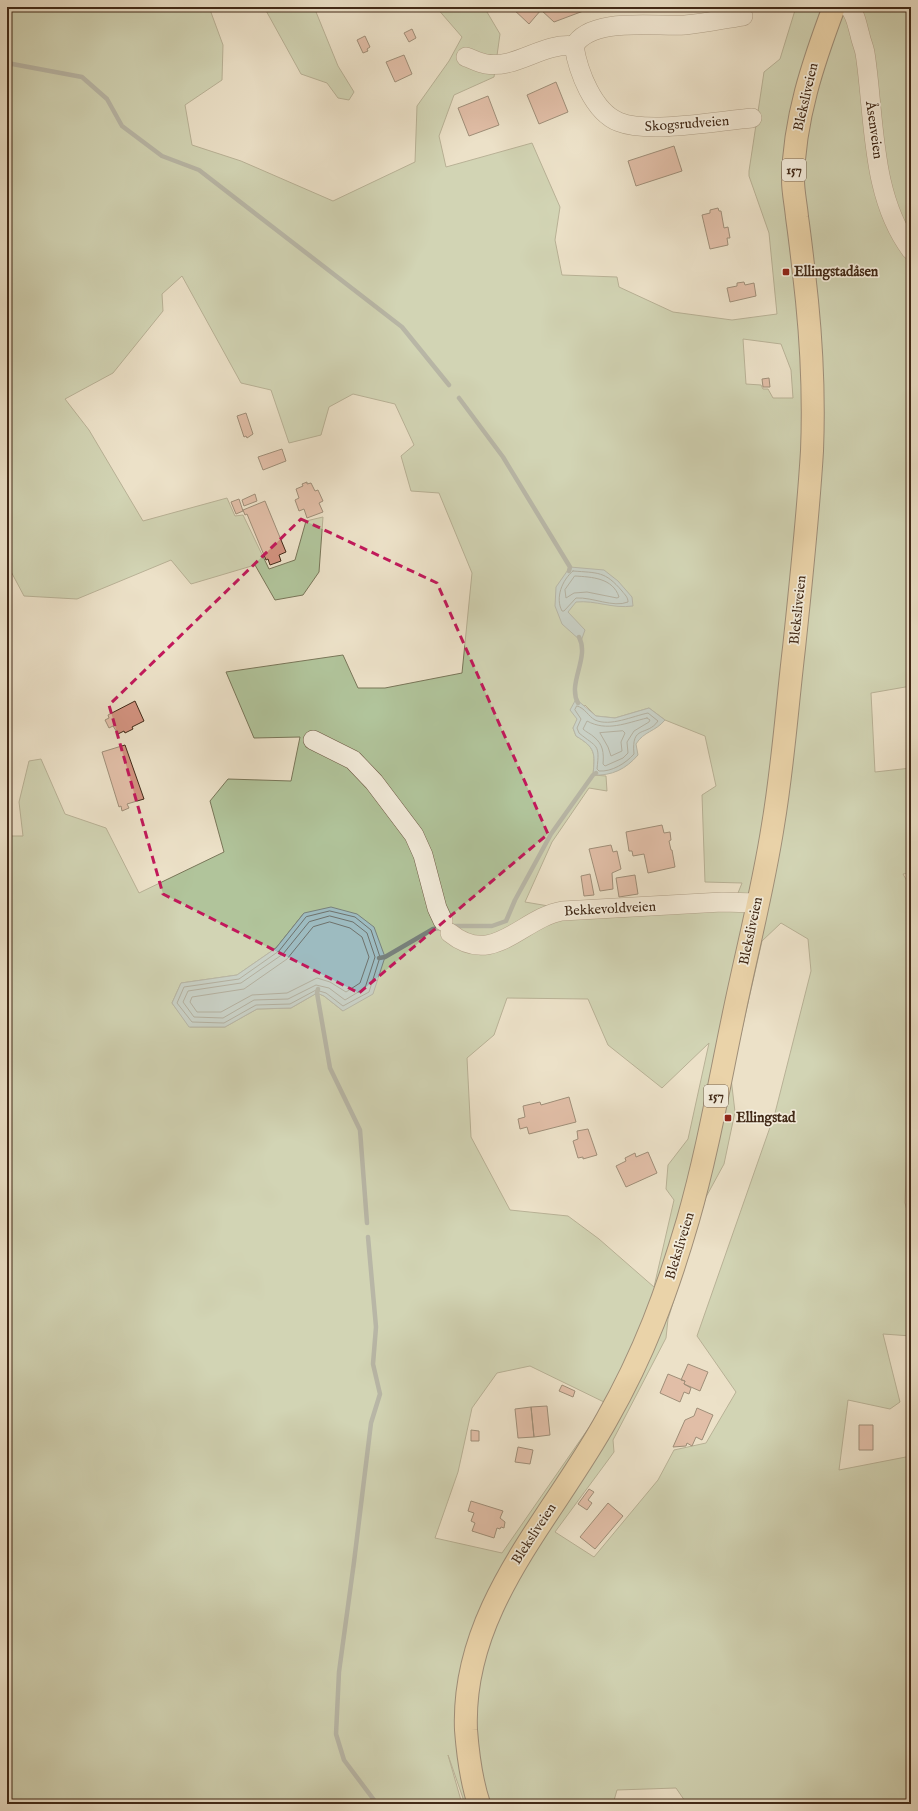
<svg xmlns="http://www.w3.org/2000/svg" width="918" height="1811" viewBox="0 0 918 1811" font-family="'IM FELL English',serif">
  <rect width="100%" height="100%" fill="#ece1c8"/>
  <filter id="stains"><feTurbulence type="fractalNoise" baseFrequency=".005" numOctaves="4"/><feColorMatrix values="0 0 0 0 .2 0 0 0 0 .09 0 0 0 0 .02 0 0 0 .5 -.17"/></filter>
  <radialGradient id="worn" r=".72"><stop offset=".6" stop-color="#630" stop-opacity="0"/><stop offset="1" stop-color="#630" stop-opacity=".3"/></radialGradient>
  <path fill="#b1c49b" stroke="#797659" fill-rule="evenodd" d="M7,7H209L223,45L222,80L185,105L192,145L241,161L333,201L415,162L417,106L449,61L462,37L436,7H484L500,34L494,77L454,95L439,136L446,167L532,143L560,207L555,240L562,275L617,277L619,287L673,312L732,320L777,314L769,233L749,176V171L764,72L780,59L796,7H911V686L871,693L875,772L911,768V873L903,874L911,888V1127L907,1144L905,1203L911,1225V1336L883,1334L900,1402L890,1409L848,1400L839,1470L911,1456V1804H687L676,1788L617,1790L613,1804H465L448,1755L462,1804H7V836H23L19,802L29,761L41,759L65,814L106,828L139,893L224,852L210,801L228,779L291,781L300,737L254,738L226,672L343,655L358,688H385L462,673L472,573L439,493L411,491L401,456L414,445L395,404L353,394L329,407L321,435L289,443L271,390L241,383L182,276L162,294L163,311L113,373L65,399L89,430L143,521L227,498L235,516L243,515L269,569L295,560L306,521L323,517L319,572L303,595L275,600L255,565L191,584L171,560L77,599L24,596L7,564ZM743,339L781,344L791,370L793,398H773L768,389H763L761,385L746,384ZM585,705L596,716L615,718L649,708L665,720L705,736L716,786L702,795L705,882L742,883L732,908L590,913L525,902L552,842L589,788L607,791L606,776L593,775C595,753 596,748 576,736L573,728ZM304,913L343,1011L324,996L317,993L291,1008L257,1009L225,1027H190L172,1003L181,983L237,975L276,948ZM781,923L808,939L811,971L775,1113L697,1336L736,1392L706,1443L674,1450L658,1480L594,1557L555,1532L614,1452L613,1440L666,1338L668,1319L706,1197L724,1164L735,1112L731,1078L762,941ZM507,998L588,999L608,1045L662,1088L709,1043L688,1139L668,1165L666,1189L674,1200L654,1287L599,1239L568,1216L510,1210L471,1137L467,1058L494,1035ZM530,1366L606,1403L502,1553L435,1538L458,1472L472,1408L497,1373Z
    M264,7H314L338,66L354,92L349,100L338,98L327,83L301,74Z"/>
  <path fill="#9dbbc0" stroke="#78817c" d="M570,567L604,570L618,581L632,597L633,606C612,609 596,600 576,602L568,612L585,630L581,641L562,624L555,606L556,587Z
    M576,699L596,716L615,718L649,708L665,720C655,732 644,731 636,744L638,755C626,769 612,776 593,775C595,753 596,748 576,736L573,728L577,719L570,710Z
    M331,907L357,914L374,927L385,957L373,994L343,1011L324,996L317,993L291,1008L257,1009L225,1027H189L172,1003L181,983L237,975L276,948L304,913Z"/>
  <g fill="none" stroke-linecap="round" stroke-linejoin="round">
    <path stroke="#6f726c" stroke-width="1" d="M573,571C598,573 605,571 622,591C625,595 628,597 628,602C613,608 593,597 576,598L564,611H562C555,598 562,580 573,571Z
      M575,576C592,577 613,578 619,597L617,598L587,592L574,593L566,598L565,590Z
      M577,706C585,708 588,716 595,720C610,727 633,716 648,713L658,721C647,737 631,724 634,754C626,763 612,772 599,771L597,769C600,743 597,748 579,733L577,728L581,719L575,710Z
      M647,718L650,720L649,722L634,731L627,742L628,753L623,758L605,766L603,764C604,753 603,744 594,737C591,734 586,732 583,729L587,721C607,732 626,723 647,718Z
      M623,731L625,733L621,742L622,751L611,756L608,747L600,733Z
      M330,911L355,917L371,930L380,957L369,992L343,1006L326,993L316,990L290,1004L256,1005L224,1023L192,1022L177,1003L184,987L239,979L279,951L306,917Z
      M330,916L353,922L367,933L375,957L365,988L345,1000L329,988L316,985L288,999L254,1000L223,1018L194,1017L183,1002L188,991L241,983L283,954L309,922Z
      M330,922L350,928L362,937L369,957L360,983L346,992L330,982L317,978L287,993L252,995L221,1012H197L190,1002L192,997L244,989L287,959L313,927Z"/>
    <path stroke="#78817c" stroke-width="4.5" d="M7,63L82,77L107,99L122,126L162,156L199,170L402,327L449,385
      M459,398L503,457L570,567L569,571
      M578,703C567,683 590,658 579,637
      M449,926H492L506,921L515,900L551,834L593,775L596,773
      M379,958L385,957L433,929L442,928
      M318,989L317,993L330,1068L360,1130L367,1223
      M368,1237L376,1327L373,1364L380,1394L371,1423L354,1562L339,1672L336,1734L344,1760L377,1804"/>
  </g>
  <path fill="#d2927f" stroke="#412917" d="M511,7H594L554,22L541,10L529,24Z
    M412,29L416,38L409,42L404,33Z
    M365,36L370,47L367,49L368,51L363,53L357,40Z
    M404,55L412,74L395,82L386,62Z
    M556,82L568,112L539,124L527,95Z
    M488,96L499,125L469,136L458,108Z
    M674,146L682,171L636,186L628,161Z
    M718,208L719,211H721L724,228L728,227L730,238H727L728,245L710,249L702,215L710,213V210Z
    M744,282L745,285L754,283L756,296L730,302L727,288L737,286V283Z
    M769,378L770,387H763L762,379Z
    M246,413L253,434L247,438L246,436L244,437L237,416Z
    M282,449L286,461L263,470L258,457Z
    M307,482V484L311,483L315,491L318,490L323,501L319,503L323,512L307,518L304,509L299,511L295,500L299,498L296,489L303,486L302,484Z
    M255,494L257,501L244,506L242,500Z
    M239,499L243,511L236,514L231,502Z
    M265,501L286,552L279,555L281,561L270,565L268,559L266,560L247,514L245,515L243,510Z
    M135,701L144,721L132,727L133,729L125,733L124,731L118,734L113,726L109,728L105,720L109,718L108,715Z
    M125,745L144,799L127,804L129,808L122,811L121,806L119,807L102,752Z
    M662,825L664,833L670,832L671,840L669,841L671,850H672L675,867L648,873L644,854L633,856L632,851H629L626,832Z
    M611,845L613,852L617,851L621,869L612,873L613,889L600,891L589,849Z
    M590,874L594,895L584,896L581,876Z
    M635,875L638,894L619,897L616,878Z
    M569,1097L576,1122L529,1134L527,1127L520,1129L518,1119L525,1117L523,1106L540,1102L541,1105Z
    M588,1129L597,1155L583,1159V1157L578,1158L573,1141L578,1139L577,1131Z
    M648,1152L657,1173L626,1187L616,1166L626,1161L625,1158L635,1153L636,1157Z
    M688,1364L708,1372L700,1391L684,1384L685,1381L681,1380Z
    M668,1374L685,1381L684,1384L691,1388L689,1394L684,1392L680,1402L660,1393Z
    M562,1385L575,1391L573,1397L559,1391Z
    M547,1406L550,1435L534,1437L531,1407Z
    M531,1407L534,1437L518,1438L515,1409Z
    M697,1408L713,1415L702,1440L696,1437L692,1446L687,1443L686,1446L673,1447L685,1420L694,1416Z
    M859,1425H873V1450H859Z
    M471,1430L479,1431V1441H471Z
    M518,1447L533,1450L530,1464L515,1462Z
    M589,1489L594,1492L588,1500L592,1503L587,1510L578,1504Z
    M471,1501L503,1511L500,1518L505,1522L504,1528L501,1527L500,1529L497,1528L494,1538L472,1531L475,1523L471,1521L474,1513L468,1511Z
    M608,1503L623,1516L595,1549L580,1537Z"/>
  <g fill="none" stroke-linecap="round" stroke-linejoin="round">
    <defs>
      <path id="street" d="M849,7C856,15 857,25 860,35C861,41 864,47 865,53C875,117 870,195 911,250
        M743,16C723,19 706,23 685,25C656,27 591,16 574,46C578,71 593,112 619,122C649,134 717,121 752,118
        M466,57C472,59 479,63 486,64C517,69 543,42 574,46
        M313,740L353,760L374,782L414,835L423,855L437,908L443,921
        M450,933C493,968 522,918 562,911L722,902L757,903"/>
      <path id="primary" d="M479,1804C471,1780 468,1756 466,1730C461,1608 552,1519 607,1419C644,1354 667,1292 688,1220C707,1154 719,1085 733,1018C746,954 763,890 773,825C783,766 787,707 794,648C801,582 808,517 812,451C814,401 812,351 807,301C804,273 801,245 797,217C796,205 793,192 793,180C794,119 813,63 834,7"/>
    </defs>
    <use href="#street" stroke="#6c5743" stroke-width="20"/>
    <use href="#primary" stroke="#412917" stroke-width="24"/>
    <use href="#street" stroke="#f3ecdb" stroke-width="19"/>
    <use href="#primary" stroke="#e6c084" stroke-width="22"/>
  </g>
  <path d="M0 0H918V1811H0ZM301,519L437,583L548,834L359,993L163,894L109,705Z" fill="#ece1c8" fill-opacity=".55" fill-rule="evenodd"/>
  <path fill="none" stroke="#c2185b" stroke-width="3" stroke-dasharray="8 5" stroke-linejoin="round" d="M301,519L437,583L548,834L359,993L163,894L109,705Z"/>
  <g fill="#8f2418" stroke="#f3ecdb" stroke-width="1.5">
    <rect x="782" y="268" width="8" height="8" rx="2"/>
    <rect x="724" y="1114" width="8" height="8" rx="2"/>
  </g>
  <g text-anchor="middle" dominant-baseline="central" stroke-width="3.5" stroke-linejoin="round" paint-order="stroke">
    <g fill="#f3ecdb" stroke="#766452" stroke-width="1">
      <rect x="782" y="159" width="24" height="22" rx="3"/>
      <rect x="704" y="1085" width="24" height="22" rx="3"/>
    </g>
    <g font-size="13" font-weight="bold" fill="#412917">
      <text x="794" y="170">157</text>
      <text x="716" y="1096">157</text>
    </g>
    <g font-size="14" fill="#412917" stroke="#f3ecdb">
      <text transform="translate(806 97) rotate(-77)">Bleksliveien</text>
      <text transform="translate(687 124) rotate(-4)">Skogsrudveien</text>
      <text transform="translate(874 130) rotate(82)">Åsenveien</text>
      <text transform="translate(798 610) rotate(-84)">Bleksliveien</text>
      <text transform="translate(610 909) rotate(-3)">Bekkevoldveien</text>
      <text transform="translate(751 931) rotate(-78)">Bleksliveien</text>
      <text transform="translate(680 1246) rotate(-73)">Bleksliveien</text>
      <text transform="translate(534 1534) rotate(-57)">Bleksliveien</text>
    </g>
    <g font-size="14" font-weight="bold" fill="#412917" stroke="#f3ecdb" text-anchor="start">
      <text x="794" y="272">Ellingstadåsen</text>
      <text x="736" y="1118">Ellingstad</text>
    </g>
  </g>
  <rect width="918" height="1811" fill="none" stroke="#ece1c8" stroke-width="24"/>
  <rect x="8" y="8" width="902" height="1795" fill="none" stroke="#412917" stroke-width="2"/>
  <rect x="12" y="12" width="894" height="1787" fill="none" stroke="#412917"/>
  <rect width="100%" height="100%" filter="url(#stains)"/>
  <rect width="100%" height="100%" fill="url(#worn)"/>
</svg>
